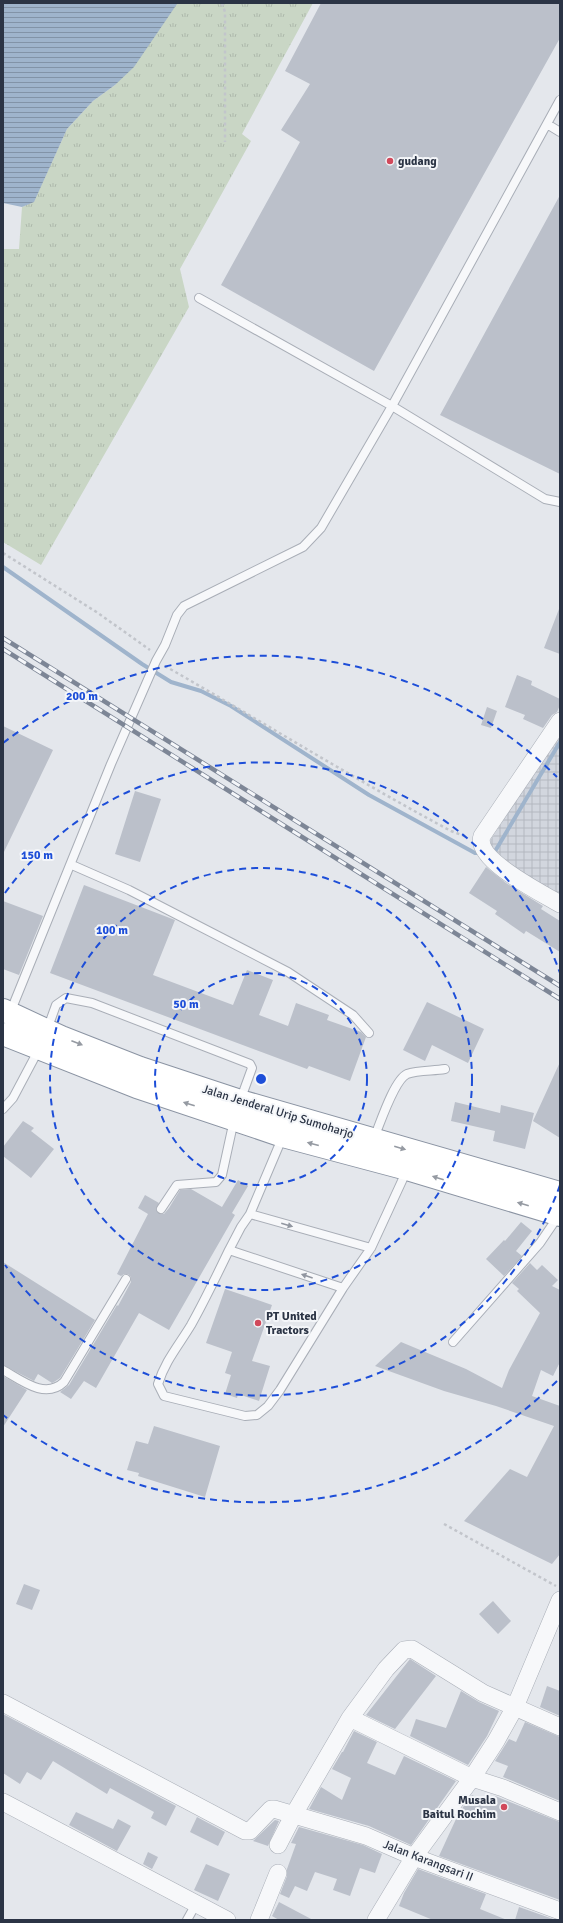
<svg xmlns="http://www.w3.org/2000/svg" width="563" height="1923" viewBox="0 0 563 1923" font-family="Signika,sans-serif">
  <defs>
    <pattern id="industrial-grid" width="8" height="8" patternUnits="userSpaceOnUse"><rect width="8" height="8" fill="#d2d6de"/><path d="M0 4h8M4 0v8" fill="none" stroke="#b4b8c0"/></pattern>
    <pattern id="grass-tufts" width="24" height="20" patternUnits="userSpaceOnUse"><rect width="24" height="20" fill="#c9d6c5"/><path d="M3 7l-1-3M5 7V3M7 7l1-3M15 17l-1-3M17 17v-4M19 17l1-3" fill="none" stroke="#adb8ab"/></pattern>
    <pattern id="water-rules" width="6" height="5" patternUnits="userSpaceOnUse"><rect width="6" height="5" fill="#9fb4cc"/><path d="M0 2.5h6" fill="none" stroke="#8293a7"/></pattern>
  </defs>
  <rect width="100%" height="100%" fill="#e4e7ec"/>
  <path fill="url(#industrial-grid)" d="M560,733V905L480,856Z"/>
  <path fill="url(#grass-tufts)" d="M177,3H313L242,134L251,141L180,269L189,307L41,565L3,542V249H19L22,207L34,201L67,129L93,101L115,85L149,44Z"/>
  <path fill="url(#water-rules)" d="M3,3L177,4L134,67L115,85L93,101L67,129L34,202L22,207L3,203Z"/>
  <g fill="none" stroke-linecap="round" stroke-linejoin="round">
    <path stroke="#9fb4cc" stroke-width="4" d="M3,567L142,664L171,682L201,691L231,706L369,795L475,853H481
      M494,853L560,742"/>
  </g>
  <path fill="#bbc0ca" d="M321,3H560V38L374,371L221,285L300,142L281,130L310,84L285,71Z
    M560,195V474L440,415Z
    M559,609L560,610V654L544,648Z
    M517,675L532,681L531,685L560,699V705L557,712L552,715L543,728L523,719L525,715L505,707Z
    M487,707L497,711L491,728L481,725Z
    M3,726L53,750L3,854Z
    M135,791L161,799L140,862L115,854Z
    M486,867L506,883L543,906L541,909L560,921V952L526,931L524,934L495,914L497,911L469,893Z
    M84,885L175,920L153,975L233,1005L247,970L273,980L259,1015L288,1026L296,1003L329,1015L327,1020L361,1032L366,1037L350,1081L309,1066L307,1069L50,973Z
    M3,901L43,916L19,975L3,969Z
    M427,1002L484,1029L468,1063L432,1045L425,1061L403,1050Z
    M560,1062V1138L533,1121Z
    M455,1102L500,1113L501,1105L534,1113L525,1149L493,1141L495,1131L451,1121Z
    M23,1121L34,1128L31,1131L54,1149L31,1178L3,1156V1147Z
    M238,1180L248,1186L232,1213L235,1215L169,1330L139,1313L96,1388L84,1381L71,1399L60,1392L69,1385L117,1305L118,1306L131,1282V1277L128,1274H124L121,1276L117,1274L148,1214L138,1208L145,1195L159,1203L156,1209L160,1214H164L169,1208L180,1190L191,1189L222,1207Z
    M521,1222L532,1231L516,1251L522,1256L504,1276L486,1259L504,1240L505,1241Z
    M3,1262L95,1320L60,1378L54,1382L52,1383L38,1374L34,1381L3,1365Z
    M530,1263L537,1270L542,1265L558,1280L552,1286L560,1290V1362L553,1376L541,1370L532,1396L560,1406V1554L552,1564L464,1521L510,1469L527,1477L554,1426L496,1406L444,1391L375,1366L401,1342L466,1369L502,1388L509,1370L540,1313L517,1291L519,1289L512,1283Z
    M225,1289L272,1305L252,1361L270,1366L259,1401L238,1394L237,1398L225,1394L231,1375L225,1373L232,1352L206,1343Z
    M3,1376L27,1390L3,1427Z
    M154,1426L220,1446L205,1497L138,1476L139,1473L127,1470L136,1441L148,1444Z
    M24,1584L40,1590L32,1610L16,1604Z
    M493,1601L511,1621L498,1634L479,1614Z
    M410,1659L436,1676L395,1729L366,1715Z
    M547,1686L560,1691V1716L540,1707Z
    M461,1691L479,1702L499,1711L487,1736L468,1765L410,1736L416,1719L446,1728Z
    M3,1714L176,1806L166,1826L151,1818L154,1812L110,1788L107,1794L53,1761L41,1780L27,1772L20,1784L3,1773Z
    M525,1722L560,1737V1801L503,1777L508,1766L495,1761L509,1739L516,1742Z
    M354,1731L377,1742L367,1763L395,1775L404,1756L456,1781L411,1845L369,1826L309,1809L321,1787L342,1800L351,1778L332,1769L342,1752H343Z
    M472,1795L491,1804L495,1796L560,1822V1900L439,1856L456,1819L455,1818Z
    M76,1812L113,1829L118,1819L131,1826L117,1851L69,1825Z
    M197,1817L225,1832L218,1846L190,1832Z
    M275,1820L279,1821L268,1846L253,1841Z
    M299,1827L363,1845L382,1854L375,1873L360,1868L350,1896L333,1890L337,1879L315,1872L307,1891L295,1886L289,1898L280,1894L287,1876V1869L296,1844L291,1843Z
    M148,1852L158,1857L152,1869L143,1864Z
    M206,1864L230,1874L218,1901L194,1890Z
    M418,1869L486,1894L480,1909L507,1920H433L399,1906L404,1893Z
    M279,1902L313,1920H279L272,1916Z
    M519,1907L556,1920H515Z"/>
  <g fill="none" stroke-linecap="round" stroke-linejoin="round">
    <defs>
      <path id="service" d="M547,124L560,132
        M199,298L392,406L560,100
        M72,865L129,890L288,972L353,1015L369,1033
        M10,1013L111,764L156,661L165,645L177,615L184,606L303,547L321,528L392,406L545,499L560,502
        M47,1030L56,1005L66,998L92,1003L250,1064L252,1068L240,1101
        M3,1109L13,1098L39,1049
        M283,1136L250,1214L241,1227L229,1250L343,1288
        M374,1138C380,1124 394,1080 407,1074C418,1070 433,1071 445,1069
        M161,1209L177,1185L216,1182L222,1175L234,1120
        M250,1214L371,1248
        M229,1250C217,1275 205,1300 191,1325C179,1345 165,1361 158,1384L164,1396L245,1416L257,1415L268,1406L280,1390L343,1288L371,1248L407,1170
        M453,1342L540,1243L559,1215
        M3,1370C21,1380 45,1400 64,1382L126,1279
        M187,1920L196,1904"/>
      <path id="minor" d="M560,721L482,836C474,860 542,893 560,904
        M3,1703L245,1831H250L271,1809H274L366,1836L414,1857L560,1911
        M350,1718L472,1778L503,1788L560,1812
        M3,1802L227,1920
        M278,1845L294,1814L350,1718L386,1669L404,1650L412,1649L483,1693L560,1727
        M259,1920L278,1873
        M376,1920L414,1857L472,1778L496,1741L515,1707L560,1600"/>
      <path id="trunk" d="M3,1010L61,1037L140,1068L240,1101L560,1193
        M3,1034L137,1087L283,1136L407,1169L560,1215"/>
    </defs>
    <use href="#service" stroke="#a9aeb7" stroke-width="10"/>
    <use href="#minor" stroke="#a9aeb7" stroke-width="18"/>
    <use href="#trunk" stroke="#8b94a3" stroke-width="24"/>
    <path stroke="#c2c5cb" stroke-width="2.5" stroke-dasharray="3 3" stroke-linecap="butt" d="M222,3L225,12V142
      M3,553L98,613L150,650
      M165,666C261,721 354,779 451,831L467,837
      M444,1524L556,1586"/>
    <use href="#service" stroke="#f7f8fa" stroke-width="8"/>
    <use href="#minor" stroke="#f7f8fa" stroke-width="17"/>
    <use href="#trunk" stroke="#fff" stroke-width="22"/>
    <defs>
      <path id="rail" d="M3,638L560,986
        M3,649L560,999"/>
    </defs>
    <use href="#rail" stroke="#7d8696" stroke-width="4.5"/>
    <use href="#rail" stroke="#f4f6f9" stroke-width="3" stroke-dasharray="9" stroke-linecap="butt"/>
  </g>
  <defs><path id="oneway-solid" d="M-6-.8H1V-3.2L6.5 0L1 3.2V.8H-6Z"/></defs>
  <g fill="#959aa2">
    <use href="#oneway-solid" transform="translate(77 1043) rotate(21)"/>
    <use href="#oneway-solid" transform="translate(189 1104) rotate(-162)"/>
    <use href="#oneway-solid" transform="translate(313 1144) rotate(-165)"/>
    <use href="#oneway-solid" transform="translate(400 1148) rotate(16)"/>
    <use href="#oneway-solid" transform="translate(438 1178) rotate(-163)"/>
    <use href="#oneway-solid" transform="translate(523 1204) rotate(-164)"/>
  </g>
  <g fill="#9196a0">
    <use href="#oneway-solid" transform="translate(287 1225) rotate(16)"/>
    <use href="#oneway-solid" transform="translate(307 1276) rotate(-161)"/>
  </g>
  <g fill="none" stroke="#1d4ed8" stroke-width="2" stroke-dasharray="7 5">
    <circle cx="261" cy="1079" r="106"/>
    <circle cx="261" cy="1079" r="211"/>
    <path d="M560 1185A317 317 0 0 1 5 1265M5 893A317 317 0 0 1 560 973"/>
    <path d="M557 1381A423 423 0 0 1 3 1415M3 743A423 423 0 0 1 557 777"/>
  </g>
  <g fill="#d1495b" stroke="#f4f6f9" stroke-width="1.5">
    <circle cx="390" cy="161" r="4"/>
    <circle cx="258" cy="1323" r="4"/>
    <circle cx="504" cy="1807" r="4"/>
  </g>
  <g text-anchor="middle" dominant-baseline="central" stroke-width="4" stroke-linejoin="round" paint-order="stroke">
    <g font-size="12" font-weight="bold" fill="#2b3445" stroke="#f4f6f9" text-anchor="start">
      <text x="398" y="161">gudang</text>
      <text x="266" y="1316">PT United<tspan x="266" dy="14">Tractors</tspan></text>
      <text x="496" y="1800" text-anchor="end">Musala<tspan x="496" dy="14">Baitul Rochim</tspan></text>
    </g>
    <g font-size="12" fill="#2b3445" stroke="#f4f6f9">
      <text transform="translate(278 1112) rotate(17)">Jalan Jenderal Urip Sumoharjo</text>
      <text transform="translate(428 1861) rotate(21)">Jalan Karangsari II</text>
    </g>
  </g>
  <circle cx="261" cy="1079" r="6" fill="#1d4ed8" stroke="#f4f6f9" stroke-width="2"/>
  <g font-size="12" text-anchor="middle" font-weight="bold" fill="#1d4ed8" stroke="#f4f6f9" stroke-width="4" stroke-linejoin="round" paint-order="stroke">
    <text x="82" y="700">200 m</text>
    <text x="37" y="859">150 m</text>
    <text x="112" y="934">100 m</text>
    <text x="186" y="1008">50 m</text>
  </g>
  <rect width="563" height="1923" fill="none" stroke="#2b3445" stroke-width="8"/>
</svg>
